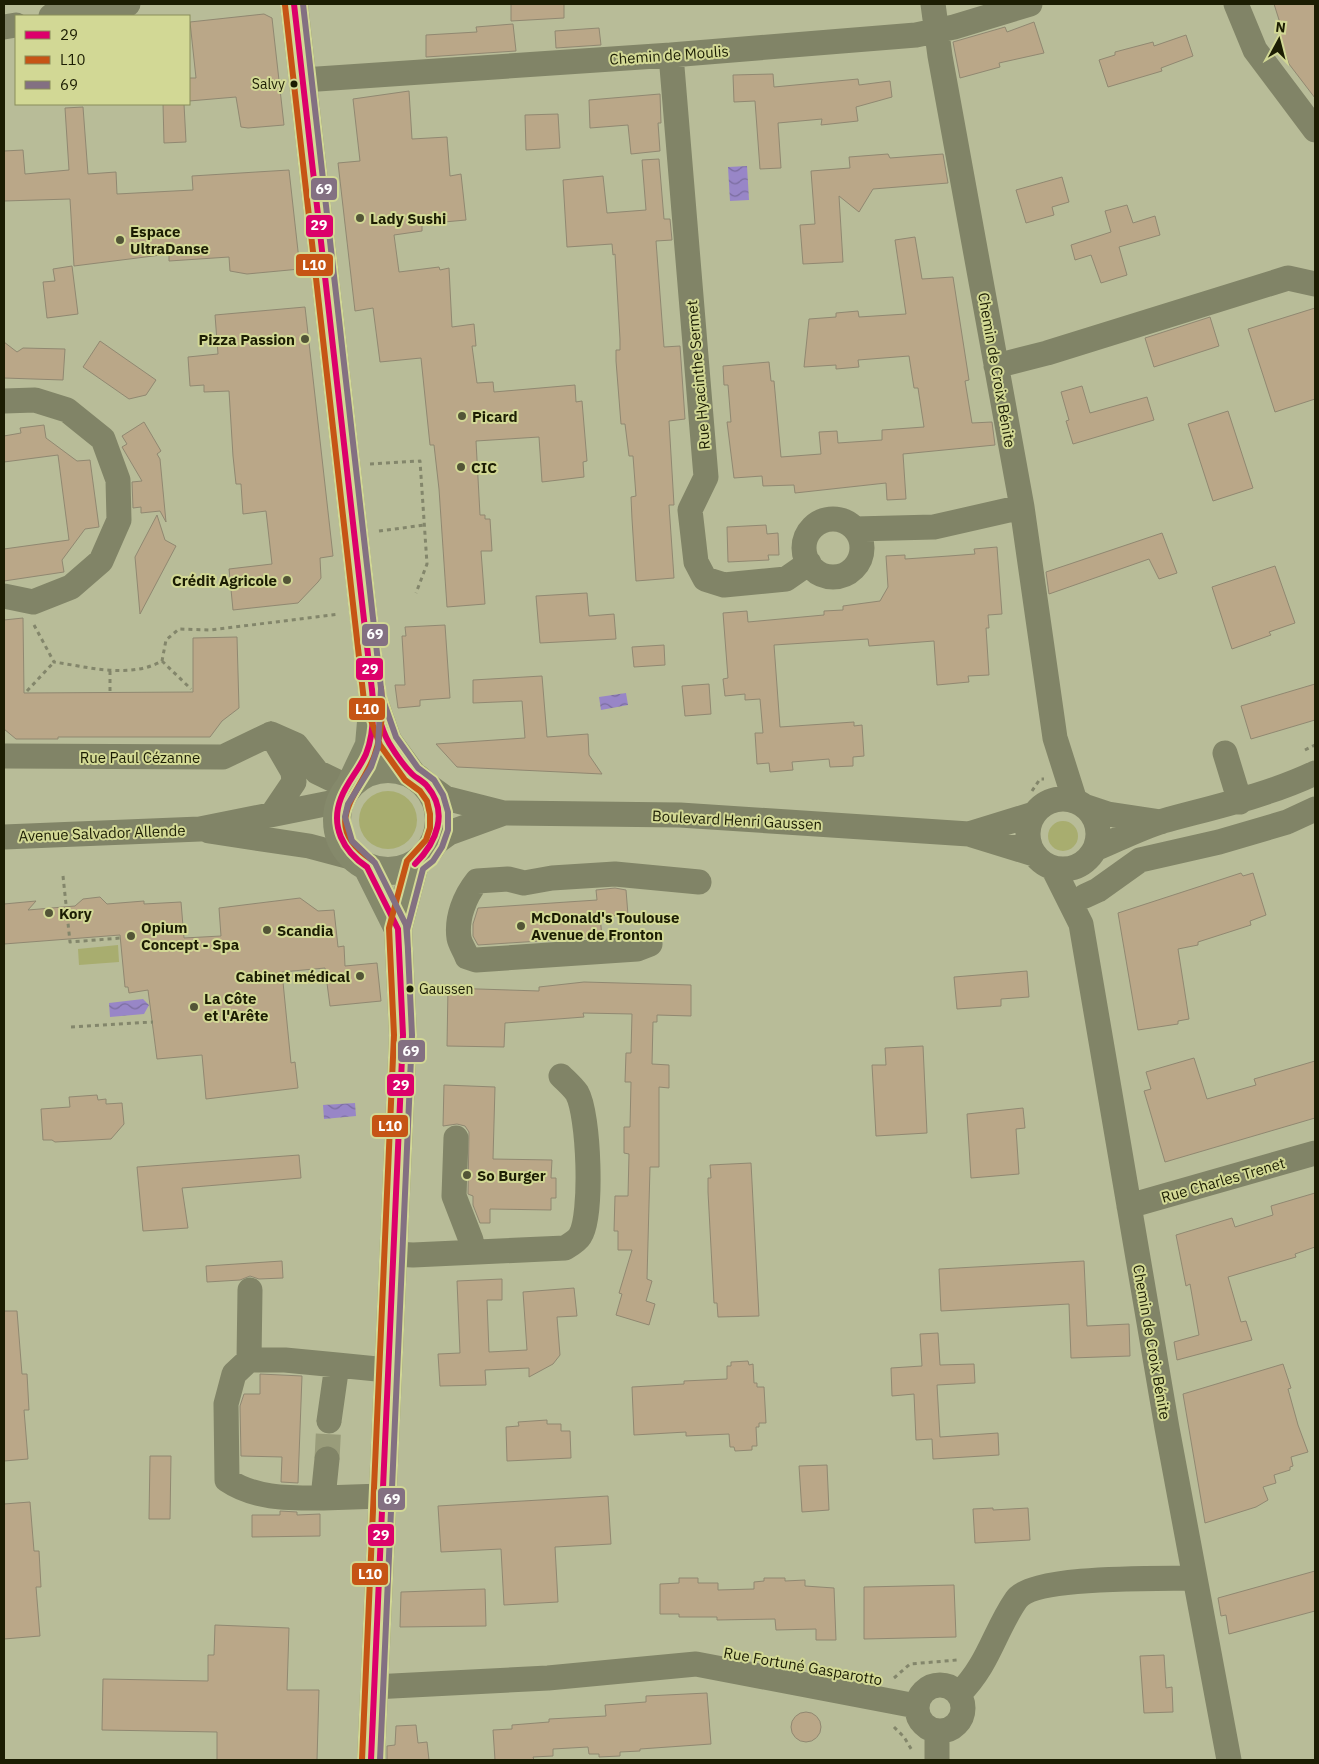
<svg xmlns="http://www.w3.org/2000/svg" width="1319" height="1764" viewBox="0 0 1319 1764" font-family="'IBM Plex Sans',sans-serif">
  <defs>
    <pattern id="water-waves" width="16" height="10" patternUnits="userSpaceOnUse" patternTransform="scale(1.25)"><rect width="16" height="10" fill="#9886c7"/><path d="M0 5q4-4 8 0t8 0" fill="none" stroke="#7b6d9f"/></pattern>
  </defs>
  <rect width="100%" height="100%" fill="#b8bc98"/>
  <path fill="#a8ad6f" d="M359 820a29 29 0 1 1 58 0a29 29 0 1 1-58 0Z
    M1048 836a15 15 0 1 1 30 0a15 15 0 1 1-30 0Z
    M118,945L119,962L79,965L78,949Z"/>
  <path fill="url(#water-waves)" d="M747,166L749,200L730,201L728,167Z
    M626,693L628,705L601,710L599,697Z
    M143,999L149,1005L144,1014L110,1017L109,1003Z
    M355,1103L356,1116L324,1119L323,1105Z"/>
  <path fill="#baa788" stroke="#908871" d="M511,4H564V18L511,21Z
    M1274,4H1315V98L1289,64L1276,27L1281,26Z
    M264,14L272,18L284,125L248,128L241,127L236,97L189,101V78H196L190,22Z
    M1034,22L1044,53L999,63L1000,67L960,78L953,42L1005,27L1007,32Z
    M513,24L516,51L426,57V35L477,32L476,27Z
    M599,28L601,45L556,48L555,31Z
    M1186,35L1193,56L1161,68L1162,71L1108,87L1099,60L1115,55V52L1153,42L1154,46Z
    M773,74L774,87L858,79L859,85L890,81L892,97L856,107L858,121L821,125L822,119L778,123L781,168L760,169L755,101L734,102L733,75Z
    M409,91L412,139L447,137L450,176L461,174L466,220L422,224V231L394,235L399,272L439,267L440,270L449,268L452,327L474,324L476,346H472L477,383L493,382L494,392L575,385L576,402L582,401L587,461L583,462L584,477L542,482L539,437L476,441L480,515H485V519H490L492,551H481L485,604L447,607L439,489L434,445H430L421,358L380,362L373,308L355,311L338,163L360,161L353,99Z
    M660,94L661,123H658L660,151L631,154L628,125L590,128L589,100Z
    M163,104H184L186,142L164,143Z
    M83,107L88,174L116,172L117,194L193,190L192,176L289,170L300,269L247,274L230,271L229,257L169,261V254L74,266L70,199L4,201V151L23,150L25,174L69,170L65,108Z
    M558,114L560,148L526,150L525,115Z
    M888,154L890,158L943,154L948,183L873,189L859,212L839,196L843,262L803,264L800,225L815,224L811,171L850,168L849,157Z
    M659,159L664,219H670L672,240L656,241L664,347L680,346L685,419L669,421L674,505H669L674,578L636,581L632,519L631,497L636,496L633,456H629L625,424H621L616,361V350H620V339L615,254L613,255L612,244L567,247L563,180L603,176L607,213L646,210L642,160Z
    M1062,177L1069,202L1052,207L1054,215L1026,223L1016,190Z
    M1127,205L1133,223L1155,216L1160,235L1119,247L1127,275L1101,283L1091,255L1075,260L1071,245L1111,232L1105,211Z
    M915,237L922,279L953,277L969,380L965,381L972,423L992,422L995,445L903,454L906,499L887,500L886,483L795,493L794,485L763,486L762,476L734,478L727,422H731L728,385H724L723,366L769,362L771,381H774L781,457L821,454L819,432L837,431L838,443L882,440V430L924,427L918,388H914L909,356L858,360L859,367L836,369V365L804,367L809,319L836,317V313L858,311L859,317L906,314L895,240Z
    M72,266L78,314L47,318L43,282L55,281L53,269Z
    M305,307L333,556L320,558L321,578L318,582L298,603L233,610L229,569L272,564L266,511L243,514L241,484H236L233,456L229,391L204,392V385L190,386L188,357L218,354L215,315Z
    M1315,308V399L1275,412L1248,329Z
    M1210,317L1219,346L1154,367L1145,338Z
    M100,341L156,380L146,395L129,399L83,367Z
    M4,342L17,352L23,348L65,349L63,380L4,378Z
    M1082,386L1090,413L1147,397L1154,420L1073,444L1066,421L1069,420L1061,392Z
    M1228,411L1253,488L1213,501L1188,424Z
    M144,422L161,451L157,454L160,459L166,522L160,511L141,513V507L133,508L132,482L142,481L122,447L127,444L122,436Z
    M44,425L46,438L77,461L90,460L99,527L85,529L62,560L64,572L4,581V549L69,540L58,455L4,462V436L21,433L20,428Z
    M157,515L165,540L176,546L140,614L135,557Z
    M766,525L767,534L778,533L779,555H768L769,560L728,562L727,527Z
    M1162,533L1177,573L1159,579L1149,559L1049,594L1046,572Z
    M997,547L1002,614L988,615L989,628H986L989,675L968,676L969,682L937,685L934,641L869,646L868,639L774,645L780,727L854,722V726L862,725L864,756L853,757V766L830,767L829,759L792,762L793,770L770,772L769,763L757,764L755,733H763L760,699L745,700V694L725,696L723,679L728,678L723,613L747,611L748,622L824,615V611L843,610V606L880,601L888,587L886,556L905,555V559L949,556L975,554L974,549Z
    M1275,566L1295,623L1269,632L1271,635L1232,649L1212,587Z
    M587,593L589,616L614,614L616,639L540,643L536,596Z
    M23,618L24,693L193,692V638L237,637L239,708L222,721L210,737H58V739H16L4,729V620Z
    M445,625L450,698L420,700V706L398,708L395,685H405L402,636H406L405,627Z
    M664,645L665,665L634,667L632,647Z
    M542,676L547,737L588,734L589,755L602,774L457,767L436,744L525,738L522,701L473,703V680Z
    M709,684L711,714L685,716L682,686Z
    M1315,684V720L1251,739L1241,706Z
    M1241,873L1243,876L1253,873L1266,915L1250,921L1251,925L1198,942V945L1178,949L1189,1019L1178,1021V1024L1138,1030L1118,913Z
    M615,888L626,890L628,915L600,916L602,937L478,945L473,936V924L478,908L597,900L596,890Z
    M100,897L107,904L144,901V904L181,902L184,938L221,936L219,908L300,898L318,911L334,910L338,947L344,946L345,966L377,963L381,1001L330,1006L325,968L282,972L291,1063L295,1062L298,1088L206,1099L202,1055L157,1059L148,990L129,993L128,987H125L120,935L4,944V904L36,901L28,910L75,906L83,899Z
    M1027,971L1029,997L1001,999V1006L957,1009L954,977Z
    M584,982L691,985V1016L657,1015V1022H653L652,1064L669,1065V1088L659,1087V1167H650L647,1279L652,1281L646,1301L655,1304L649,1325L616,1315L622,1294L619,1293L632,1250H618V1231H614L615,1196H628L629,1154L624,1153V1127H630L631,1082H625L626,1053H631L632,1014L583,1013L584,1017L505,1023L504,1047L447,1046L448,988L539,991V987Z
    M923,1046L927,1133L876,1136L872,1065H886L885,1048Z
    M1194,1058L1207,1099L1256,1085L1254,1079L1315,1061V1118L1165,1162L1144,1091L1151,1089L1146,1072Z
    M444,1085L495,1087L493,1159L552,1160L551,1178H556V1198H551V1210L490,1209V1223H480L473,1205V1196L468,1194L469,1132L465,1126L457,1124L443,1126Z
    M97,1095L98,1100L106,1099V1104L122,1103L124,1124L111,1139L55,1142L52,1140H43L41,1109L70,1107L69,1097Z
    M1023,1108L1025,1128L1016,1129L1019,1174L971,1178L967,1114Z
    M299,1155L301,1178L182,1188L188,1228L143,1231L137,1167Z
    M751,1163L759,1316L718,1317L717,1303H714L708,1192V1178H711L710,1165Z
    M1315,1193V1247L1295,1254L1296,1257L1228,1277L1241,1322L1246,1321L1252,1340L1177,1360L1174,1342L1199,1335L1190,1284L1186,1286L1176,1235L1232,1218L1235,1227L1273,1215L1271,1206Z
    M282,1261L283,1278L259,1279L250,1276L240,1280L207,1282L206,1266Z
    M1084,1261L1087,1326L1129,1324L1130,1356L1071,1358L1069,1304L941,1311L939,1269Z
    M502,1279V1300H487L489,1352L527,1350L523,1292L574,1288L577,1316L557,1317L560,1355L553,1364L529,1377V1368L485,1370L486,1385L440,1386L438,1354L460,1353L457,1281Z
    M4,1311H17L22,1374H27L29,1410H24L28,1459L4,1461Z
    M938,1333L940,1365L974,1364L975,1383L937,1385L940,1437L998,1433L999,1455L933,1459L932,1439L916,1440L914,1394L892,1396L891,1368L922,1366L920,1334Z
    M748,1361L749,1365L753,1364L754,1383H757V1387H764L766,1423H759V1427H756L757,1446H752V1450L735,1451L734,1447H730L729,1434L686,1436V1432L634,1435L632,1387L684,1384V1381L727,1379V1366H731V1362Z
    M1283,1364L1291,1388L1288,1389L1298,1425L1308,1452L1291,1457L1293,1466L1290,1467V1470L1274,1475L1276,1483L1263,1487L1268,1500L1256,1507L1205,1523L1183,1394Z
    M260,1374L302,1376L298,1483L281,1482L282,1457L241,1456L240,1406L244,1394H260Z
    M547,1420V1424H561V1431H570L571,1458L507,1461L506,1427L519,1426L518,1422Z
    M150,1456H171L170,1519H149Z
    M827,1465L829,1510L802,1512L799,1466Z
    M608,1496L611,1544L555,1547L558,1602L504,1605L501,1549L441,1552L438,1506Z
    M30,1502L34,1551H39L41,1587H36L40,1636L4,1639V1504Z
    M993,1508V1510L1028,1508L1030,1540L975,1543L973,1509Z
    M280,1511L297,1512V1515L320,1514V1536L252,1537V1515H280Z
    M1315,1571V1611L1229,1634L1226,1615L1221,1616L1218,1598Z
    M679,1578H698V1583H718V1590L754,1589V1582L764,1581V1578H785V1581L805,1580V1586L834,1588L836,1640H816V1629L776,1630L775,1619L717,1620V1617H679V1614H660V1584L679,1583Z
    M954,1585L956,1637L864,1639V1587Z
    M485,1589L486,1626L400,1627L401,1592Z
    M215,1625L289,1628L287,1690H319L317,1760H217V1732L102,1730L103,1679L208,1681V1655H214Z
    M1164,1655L1166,1688L1172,1687L1173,1712L1144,1713L1140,1656Z
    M707,1693L711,1744L640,1749V1751L620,1752V1756L599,1757V1754H589L588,1747L553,1749V1756L533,1757L534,1760H495L493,1730L512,1729V1725L549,1722V1719L606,1716L605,1705L646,1702V1696Z
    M791 1727a15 15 0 1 1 30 0a15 15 0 1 1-30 0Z
    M416,1725L418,1743L427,1742L429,1760H387V1746L395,1745L396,1726Z"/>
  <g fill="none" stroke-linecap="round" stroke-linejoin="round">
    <path stroke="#999c7a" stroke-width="25" stroke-dasharray="25 12" stroke-linecap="butt" d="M327,1459L329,1421"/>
    <path stroke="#83866b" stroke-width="3" stroke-dasharray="4 4" stroke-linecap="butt" d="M370,464L420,461L427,564L416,593
      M379,531L425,525
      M34,625L54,662C88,667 130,679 162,661L166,640L179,629L211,630L339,614
      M162,661L191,689
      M27,691L54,662
      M110,691V670
      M1305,750L1315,745
      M1032,791L1040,779H1044
      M63,876L70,942L121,938
      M71,1027L153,1022
      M894,1678L910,1664L957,1660
      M894,1727L904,1737L913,1752"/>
    <path stroke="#818467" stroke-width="25" d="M933,4L940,56L1022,507L1055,738L1075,801
      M1236,4L1255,50L1315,130
      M51,16L66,11L128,4
      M4,27L16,25
      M671,55L706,477L690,510L696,562L705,579L724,585L786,579L809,563
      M303,80L671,55L916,35L954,27L1030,4
      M996,366L1047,353L1288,278L1315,284
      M4,401L35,400L67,410L103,439L118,480L119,520L101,561L71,587L33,602L4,596
      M804 548a29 29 0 1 1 58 0a29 29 0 1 1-58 0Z
      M855,529L934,527L1022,507
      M271,734L296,745L317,772L348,787
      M271,734L293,772L294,782L273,813
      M1225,753L1240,802
      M4,756L223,757L271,734
      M427,785L445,798L504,813L680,815L969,834L1034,854
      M1028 834a35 35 0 1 1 70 0a35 35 0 1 1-70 0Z
      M1084,806L1108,814L1161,822
      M209,831L309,846L354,858
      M969,834L1034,814
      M4,837L200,829L340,801
      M434,844L449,833L504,813
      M1095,849C1117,840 1140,828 1163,821C1214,807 1266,796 1315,773
      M1053,868L1081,924L1167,1428L1229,1760
      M1085,896L1098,890L1140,860L1219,842L1287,822L1315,809
      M650,944L637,949L476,960L467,957C465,951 460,944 459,938C456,918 465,896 477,881L508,879L524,883L552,878L615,874L699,882
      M456,1138L454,1196L471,1240V1252
      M1129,1206L1315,1153
      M394,1254L413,1255L565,1248C570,1245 577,1241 580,1236C593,1216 589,1114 577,1093C573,1087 566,1081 561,1076
      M249,1360L250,1290
      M329,1421L337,1365L387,1370
      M327,1459L323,1498L382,1496
      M323,1498C289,1498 255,1499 227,1480L226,1404L234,1374L249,1360H285L337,1365
      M917 1708a23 23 0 1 1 46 0a23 23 0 1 1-46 0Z
      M373,1687L548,1678L696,1664L916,1706
      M959,1694C989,1664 994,1632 1016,1600C1032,1575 1162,1579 1195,1578
      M937,1731V1760"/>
    <path stroke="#85896b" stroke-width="28" d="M294,4L373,699L369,745L351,783
      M376,707L388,741L412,774
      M337 820a51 51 0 1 1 102 0a51 51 0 1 1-102 0Z
      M367,867L398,929
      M371,1760L403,1035L398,929L415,864"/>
    <defs>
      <path id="bus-1" d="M294,4L373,699C378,713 381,729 389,743C395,753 403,765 412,774C416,778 423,781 427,786C449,812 437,842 415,864
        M367,867L398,929L403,1035L371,1760
        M367,867C343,851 330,826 341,798C347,782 359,770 366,754C374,734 374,710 372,689"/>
      <path id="bus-2" d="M285,5L364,701L380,745L405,780L420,791L427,801L430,814V828L426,840L407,861L389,928L394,1035L362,1760
        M372,860C319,825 358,796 374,757C382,735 383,711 381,688"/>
      <path id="bus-3" d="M303,4L382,697L396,737L418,768L434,780L443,795L448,812V830L442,847L433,861L423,869L407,930L412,1035L380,1760
        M381,689L378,747L371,767L348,804L345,817L352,841L375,863L406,925L408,949"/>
    </defs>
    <use href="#bus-1" stroke="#d2d895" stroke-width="10"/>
    <use href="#bus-2" stroke="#d2d895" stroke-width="10"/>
    <use href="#bus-3" stroke="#d2d895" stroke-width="10"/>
    <use href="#bus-1" stroke="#dc006b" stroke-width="6"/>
    <use href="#bus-2" stroke="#c65415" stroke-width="6"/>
    <use href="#bus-3" stroke="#837082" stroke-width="6"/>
  </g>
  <g fill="#1c1d03" stroke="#d2d895" stroke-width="2">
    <circle cx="294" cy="84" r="4.5"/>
    <circle cx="410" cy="989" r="4.5"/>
  </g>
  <g fill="#535537" stroke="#d2d895" stroke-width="2">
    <circle cx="360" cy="218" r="5"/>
    <circle cx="120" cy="240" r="5"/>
    <circle cx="305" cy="339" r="5"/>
    <circle cx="462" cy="416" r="5"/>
    <circle cx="461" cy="467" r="5"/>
    <circle cx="287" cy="580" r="5"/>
    <circle cx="49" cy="913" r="5"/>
    <circle cx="521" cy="926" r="5"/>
    <circle cx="267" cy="930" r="5"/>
    <circle cx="131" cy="936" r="5"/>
    <circle cx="360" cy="976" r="5"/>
    <circle cx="194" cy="1007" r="5"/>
    <circle cx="467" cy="1175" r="5"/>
  </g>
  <g text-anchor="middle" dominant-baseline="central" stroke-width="4" stroke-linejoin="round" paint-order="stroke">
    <g font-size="14" fill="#1c1d03" stroke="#d2d895" text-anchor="end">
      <text x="285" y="84">Salvy</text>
      <text x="419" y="989" text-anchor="start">Gaussen</text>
    </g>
    <g font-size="15" fill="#1c1d03" stroke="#d2d895">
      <text transform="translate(669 55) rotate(-4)">Chemin de Moulis</text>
      <text transform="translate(997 370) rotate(80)">Chemin de Croix Bénite</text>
      <text transform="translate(698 375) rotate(-95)">Rue Hyacinthe Sermet</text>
      <text x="140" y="757">Rue Paul Cézanne</text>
      <text transform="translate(737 820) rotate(3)">Boulevard Henri Gaussen</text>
      <text transform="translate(102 833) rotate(-2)">Avenue Salvador Allende</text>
      <text transform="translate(1223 1180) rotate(-16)">Rue Charles Trenet</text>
      <text transform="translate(1152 1342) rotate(80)">Chemin de Croix Bénite</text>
      <text transform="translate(803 1666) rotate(10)">Rue Fortuné Gasparotto</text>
    </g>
    <g font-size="15" font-weight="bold" fill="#1c1d03" stroke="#d2d895" text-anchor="start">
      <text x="370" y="218">Lady Sushi</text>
      <text x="130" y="231">Espace<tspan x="130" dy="17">UltraDanse</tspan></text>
      <text x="295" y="339" text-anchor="end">Pizza Passion</text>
      <text x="472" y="416">Picard</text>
      <text x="471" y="467">CIC</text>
      <text x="277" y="580" text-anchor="end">Crédit Agricole</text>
      <text x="59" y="913">Kory</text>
      <text x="531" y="917">McDonald's Toulouse<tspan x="531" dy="17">Avenue de Fronton</tspan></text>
      <text x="141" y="927">Opium<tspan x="141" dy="17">Concept - Spa</tspan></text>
      <text x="277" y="930">Scandia</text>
      <text x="350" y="976" text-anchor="end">Cabinet médical</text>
      <text x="204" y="998">La Côte<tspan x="204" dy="17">et l'Arête</tspan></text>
      <text x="477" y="1175">So Burger</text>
    </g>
  </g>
  <g stroke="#d2d895" stroke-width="2">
    <rect x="310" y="177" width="28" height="24" rx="5" fill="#837082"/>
    <rect x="305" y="214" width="29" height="24" rx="5" fill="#dc006b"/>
    <rect x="295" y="253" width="39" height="24" rx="5" fill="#c65415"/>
    <rect x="361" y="623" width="28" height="24" rx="5" fill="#837082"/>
    <rect x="355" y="657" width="29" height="24" rx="5" fill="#dc006b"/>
    <rect x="348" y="697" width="38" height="24" rx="5" fill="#c65415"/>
    <rect x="397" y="1039" width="29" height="24" rx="5" fill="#837082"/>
    <rect x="386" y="1073" width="29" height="24" rx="5" fill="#dc006b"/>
    <rect x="371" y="1114" width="38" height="24" rx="5" fill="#c65415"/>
    <rect x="377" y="1487" width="29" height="24" rx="5" fill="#837082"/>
    <rect x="367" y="1523" width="28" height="24" rx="5" fill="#dc006b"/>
    <rect x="351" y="1562" width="38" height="24" rx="5" fill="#c65415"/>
  </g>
  <g font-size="14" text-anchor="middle" font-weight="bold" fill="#fff">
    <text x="324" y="194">69</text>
    <text x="319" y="230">29</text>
    <text x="314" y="270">L10</text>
    <text x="375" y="639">69</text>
    <text x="370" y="674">29</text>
    <text x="367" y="714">L10</text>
    <text x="411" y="1056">69</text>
    <text x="401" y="1090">29</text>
    <text x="390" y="1131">L10</text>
    <text x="392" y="1504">69</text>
    <text x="381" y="1540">29</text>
    <text x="370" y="1579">L10</text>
  </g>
  <rect width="1319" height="1764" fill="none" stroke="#1c1d03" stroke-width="10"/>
  <rect x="15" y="15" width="175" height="90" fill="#d2d895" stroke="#898d5b"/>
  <rect x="25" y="31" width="25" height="8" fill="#dc006b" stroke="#898d5b"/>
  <text x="60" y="40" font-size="15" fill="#1c1d03">29</text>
  <rect x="25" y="56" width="25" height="8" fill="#c65415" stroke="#898d5b"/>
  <text x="60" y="65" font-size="15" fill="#1c1d03">L10</text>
  <rect x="25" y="81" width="25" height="8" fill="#837082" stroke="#898d5b"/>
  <text x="60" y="90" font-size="15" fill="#1c1d03">69</text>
  <g transform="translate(1279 40) rotate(7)" stroke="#d2d895" stroke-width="4" paint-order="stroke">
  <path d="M0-4L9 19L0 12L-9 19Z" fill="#1c1d03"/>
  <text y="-8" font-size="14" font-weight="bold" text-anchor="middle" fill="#1c1d03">N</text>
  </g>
</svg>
